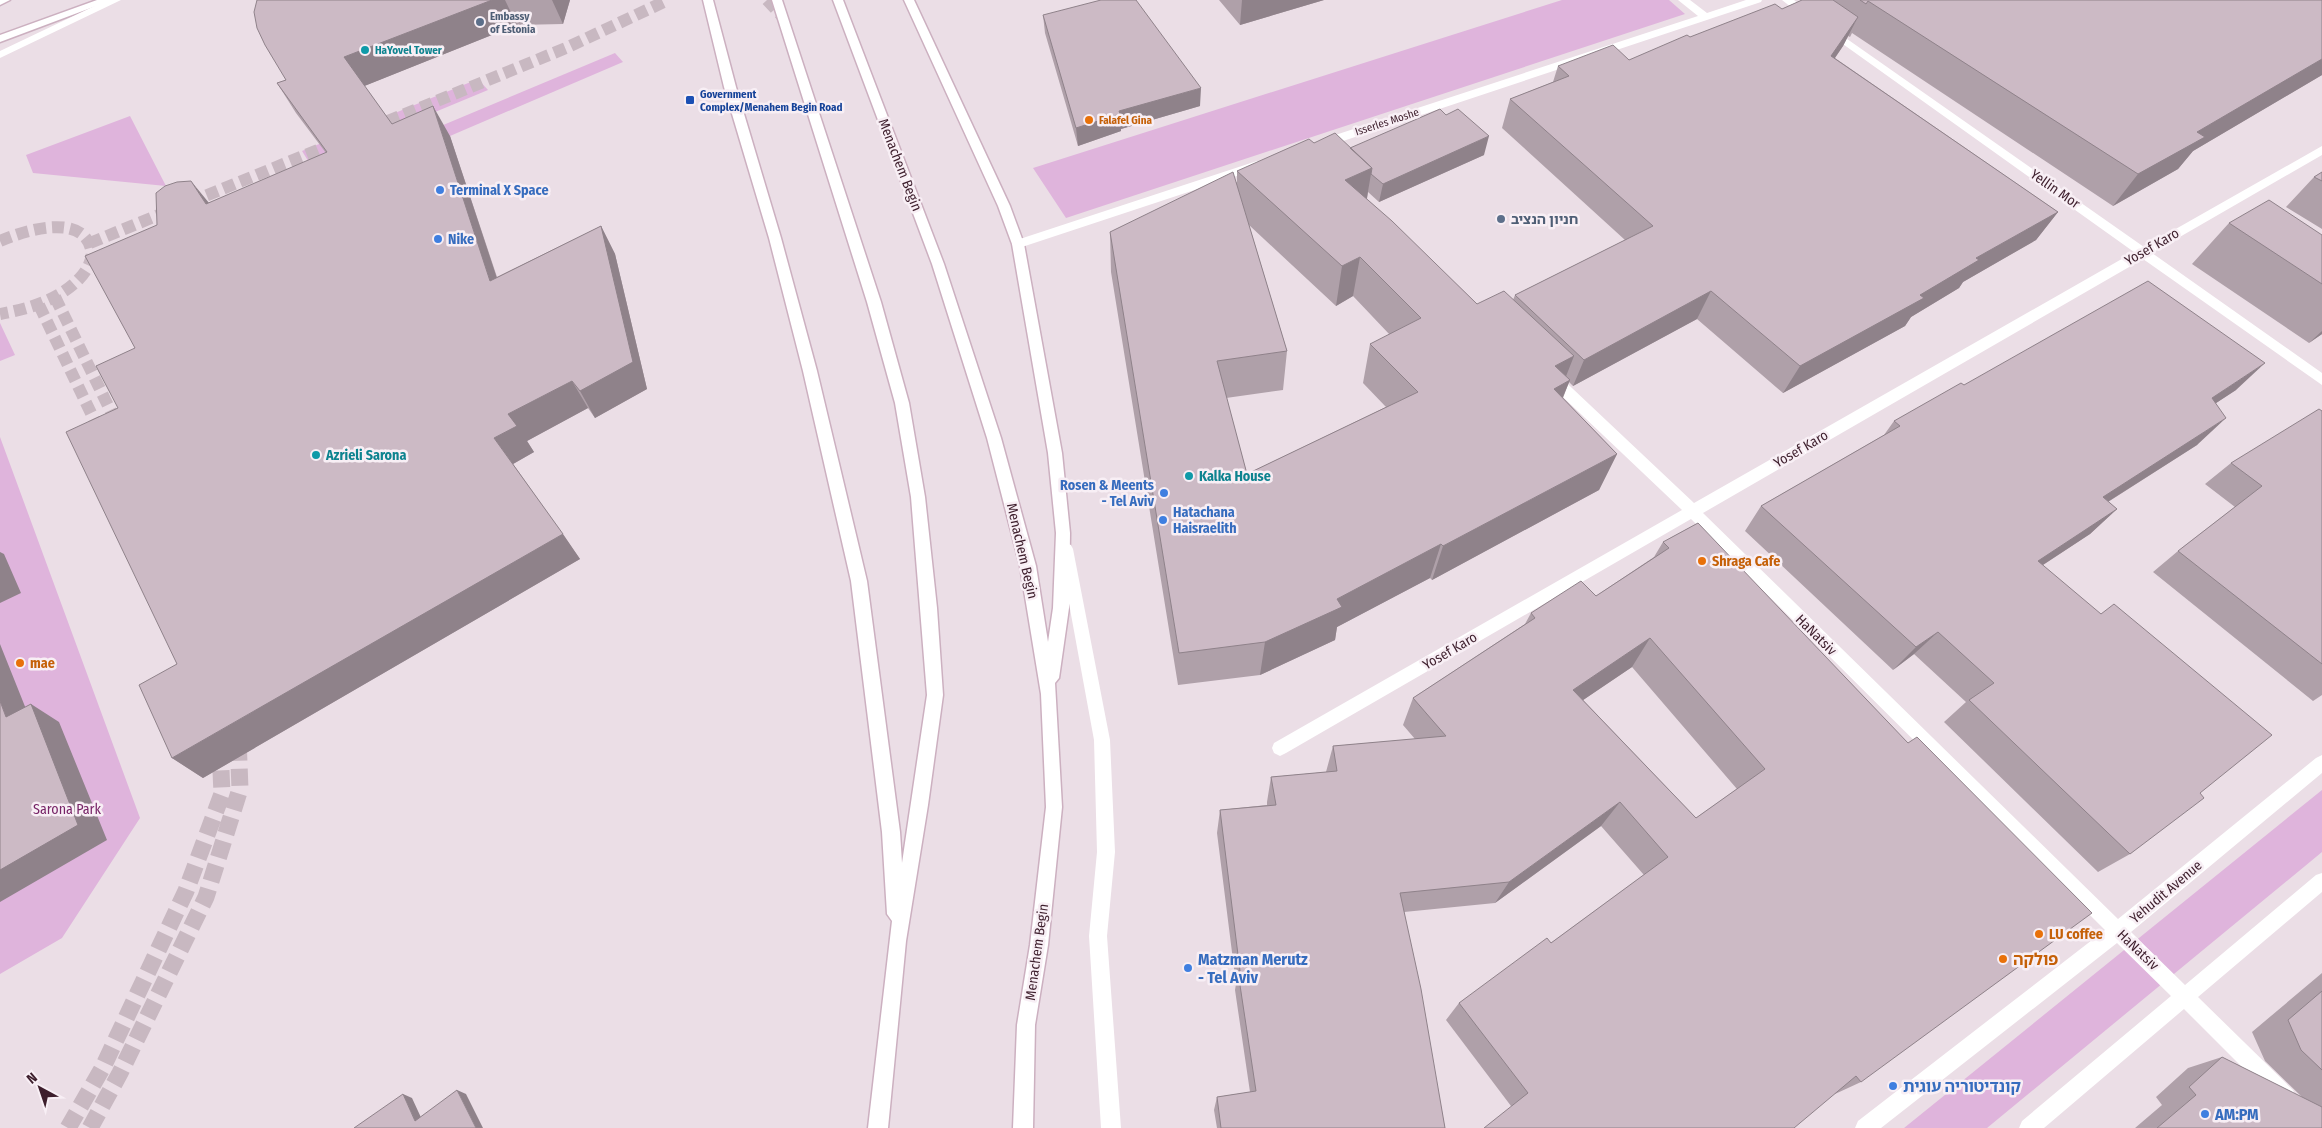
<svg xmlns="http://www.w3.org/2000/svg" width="2322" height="1128" viewBox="0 0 2322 1128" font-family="'Fira Sans Condensed','Noto Sans Hebrew',sans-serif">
  <rect width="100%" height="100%" fill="#ebdee6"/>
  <path fill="#dfb4dc" d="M1562,0H1669L1685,14L1066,218L1033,168Z
    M615,53L623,62L429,145L417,136Z
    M478,79L488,90L310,164L302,151Z
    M130,116L166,186L33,173L26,155Z
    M0,323L15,355L0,361Z
    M0,437L140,818L62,938L0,974Z
    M2322,790V852L1987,1128H1904Z"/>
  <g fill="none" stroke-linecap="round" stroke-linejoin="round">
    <path stroke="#c8b8c1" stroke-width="12" stroke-dasharray="12 6" stroke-linecap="butt" d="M767,0L783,17
      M371,128L566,48L668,0
      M0,241C23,231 82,212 91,249C94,259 86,272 79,279C59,300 28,309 0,314
      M90,243L340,141
      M55,297L119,428
      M39,305L102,436"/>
    <path stroke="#c8b8c1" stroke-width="17" stroke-dasharray="17 8" stroke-linecap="butt" d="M68,1128L103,1067L186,891L222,794L220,748
      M90,1128L120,1073L206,897L240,789L238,737"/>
    <defs>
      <path id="secondary" d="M0,0H10L0,5Z
        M97,0H112L0,42V35Z
        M703,0H713L736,87L781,238L817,371L867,581L900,832L902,863L927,695L911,497L895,403L867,302L772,0H782L881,302L909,403L925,497L937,608L943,695L928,805L906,941L888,1128H868L892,921L887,914L882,832L851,581L803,371L769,238L724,87Z
        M833,0H843L944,264L1001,438L1036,566L1048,642L1053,608L1056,533L1048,453L1012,244L998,206L904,0H914L1010,206L1024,244L1062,453L1070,533L1069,608L1059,678L1055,683L1062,807L1048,945L1035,1025L1033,1128H1013L1017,1025L1030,945L1046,807L1041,694L1020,566L987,438L932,264Z"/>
    </defs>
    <use href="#secondary" stroke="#ccb0c0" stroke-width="3"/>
    <path fill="#fff" fill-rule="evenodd" d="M1066,543L1071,545L1073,549L1110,740L1115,852L1107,936L1121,1128H1101L1089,936L1097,852L1094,740L1059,549L1061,545Z"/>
    <path fill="#fff" fill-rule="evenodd" d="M107,0H121L0,58V51Z
      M1678,0H1690L1707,13L1746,0H1762L1761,2L1325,147L1321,148L1315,144L1317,141L1698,16Z
      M1782,0H1794L1814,16L1813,18H1805Z
      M1830,27L2144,247L2322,146V155L2152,253L2322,373V385L2143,259L1703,513L2118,919L2316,758L2322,755V773L2131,932L2185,985L2316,875L2322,873V892L2198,997L2293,1090L2296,1097L2293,1104L2286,1107L2279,1104L2184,1009L2044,1128H2019L2022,1121L2171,996L2117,943L1881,1128H1855L1858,1121L2105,930L1691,519L1286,753L1280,756L1274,753L1272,748L1274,743L1682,510L1545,380L1543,376L1545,372H1555L1694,503L2134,252L1826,32L1825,30Z
      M1257,161L1263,165L1261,168L1022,247H1014L1012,244L1014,241Z"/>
    <use href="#secondary" fill="#fff" fill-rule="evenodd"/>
  </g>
  <path fill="#afa0a9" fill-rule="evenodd" d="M257,0H570L563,24L517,25L364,86L392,124L450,136L497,277L601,226L615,254L647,389L595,418L588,408L527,441L534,452L513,464L580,559L203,778L172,758L177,664L118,408L135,348L209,203L326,153L296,113L277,83L286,80Z
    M1219,0H1324L1240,25Z
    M1802,0H2322V75L2193,151L2178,169L2113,206L1852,33L1850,37L1848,36L1843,46L1835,58L2058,212L2036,240L1963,282L1959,288L1911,317L1905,326L1783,393L1697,319L1573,386L1569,382L1563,398L1617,454L1599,490L1432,580L1430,578L1337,627L1335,640L1260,675L1178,685L1111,272L1110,232L1237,182V171L1314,143L1350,148L1446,115L1484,155L1379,202L1368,192L1367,199L1477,304L1513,300L1515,295L1625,240L1502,128L1510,99L1553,82L1558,66L1629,60L1690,37L1782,9ZM1249,225L1336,306L1353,296L1390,335L1370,344L1363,383L1386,407L1247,474L1226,398L1283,390L1287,351Z
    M1043,15L1200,106L1121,129V131L1078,146L1045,33Z
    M2322,172V229L2286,207L2314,177Z
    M2229,223L2322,235V334L2309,343L2192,264Z
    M1964,385L2236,390L2216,403L2197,445L2108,502L2117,509L2090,534L2043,565L2200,793L2130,854L2098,872L1944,722L1966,702L1914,654L1893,670L1745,531L1761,506L1884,435L1894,421Z
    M2322,411V695L2313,701L2153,572L2178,551L2235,507L2205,484L2231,463Z
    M1698,523L1861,1082L1835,1094L1511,1106L1446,1020L1459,1003L1551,943L1644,875L1601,826L1495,903L1404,912L1445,1128H1217L1214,1110L1217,1097L1250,1092L1235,990L1236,984L1217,833L1220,810L1267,805V802L1271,777L1326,772L1333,746L1415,739L1403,725L1413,698L1525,624L1531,613L1596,596L1654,557L1663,542ZM1632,667L1737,789L1696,818L1583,700Z
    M2322,973V1128H2135L2162,1105L2156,1097L2188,1068L2222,1057L2303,1098L2265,1061L2252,1032Z"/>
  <path fill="#8f828a" d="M492,0H505L517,25L362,87L344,57Z
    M552,0H570L563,24Z
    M1242,0H1324L1240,25Z
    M1858,17L1843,46L1817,84L1831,56Z
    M2322,59V75L2193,151L2178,169L2113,206L2138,174L2197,132Z
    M1201,88L1200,106L1121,129V131L1078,146L1076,128L1119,111Z
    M433,106L450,136L507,309L490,281Z
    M1489,136L1484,155L1379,202L1383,184Z
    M1372,168L1365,209L1345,180Z
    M191,181L214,209L206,204Z
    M2058,212L2036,240L1963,282L1959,288L1911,317L1905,326L1783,393L1800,366L1920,295L1976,258Z
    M601,226L615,254L647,389L595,418L580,391Z
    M1360,257L1353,296L1336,306L1342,266Z
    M1711,291L1697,319L1573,386L1584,360Z
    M2322,331V334L2309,343Z
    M1574,356L1563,384L1570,380L1554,418L1539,427L1555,366Z
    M2265,363L2236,390L2184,424L2212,398Z
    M572,381L588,408L527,441L534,452L513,464L494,438L508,414Z
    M2226,418L2197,445L2076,522L2103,497Z
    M1617,454L1599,490L1432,580L1443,546Z
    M2117,509L2090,534L2012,585L2038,561Z
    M563,534L580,559L203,778L172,758Z
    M1441,544L1430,578L1337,627L1335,640L1260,675L1265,642L1337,599Z
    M0,552L4,554L21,593L0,603Z
    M1938,632L1914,654L1893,670L1916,647Z
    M1650,638L1632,667L1558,717L1573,690Z
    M0,644L36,734L6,717L0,701Z
    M31,704L59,722L107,840L0,902V870Z
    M1620,802L1601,826L1495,903L1509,882Z
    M457,1090L466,1094L483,1128H476Z
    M403,1094L412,1098L424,1124L415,1121Z"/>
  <path fill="#ccbac5" stroke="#8f828a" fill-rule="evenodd" d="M257,0H492L344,57L392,124L433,106L490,281L601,226L633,362L580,391L572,381L508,414L517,426L494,438L563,534L172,758L139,685L177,664L66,432L118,408L96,366L135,348L85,256L157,225L156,193L165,186L177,182L191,181L206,204L327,152L277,83L286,80L265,45L257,28L254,12Z
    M1101,0H1136L1201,88L1119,111L1120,114L1076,128L1043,15Z
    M1802,0H1833L1858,17L1831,56L2058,212L1976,258L1979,260L1920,295L1924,298L1800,366L1711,291L1584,360L1515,295L1653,226L1510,99L1569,76L1558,66L1613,45L1629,60L1687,35L1690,37L1775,4L1782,9Z
    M1860,0H2322V59L2197,132L2205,137L2138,174L1868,1L1866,4Z
    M1440,109L1446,115L1458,109L1489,136L1383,184L1371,174L1372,168L1350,148Z
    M1335,133L1372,168L1345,180L1392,221L1477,304L1504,291L1574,356L1555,366L1570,380L1554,389L1617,454L1443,546L1441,544L1337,599L1342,607L1265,642L1179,653L1110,232L1233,172L1287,351L1217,361L1247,474L1418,392L1370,344L1421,318L1360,257L1342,266L1237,171L1309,139L1314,143Z
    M2322,172V181L2314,177Z
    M2269,200L2322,235V284L2229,223Z
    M2148,281L2265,363L2212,398L2226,418L2103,497L2117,509L2038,561L2101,614L2114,604L2272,735L2200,793L2204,798L2130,854L1969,700L1994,683L1938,632L1916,647L1761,506L1900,426L1894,421L1961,383L1964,385Z
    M2319,409L2322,411V664L2178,551L2262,486L2231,463Z
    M1698,523L1908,743L1917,737L2092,913L1861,1082L1856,1076L1794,1128H1484L1528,1093L1459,1003L1547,938L1551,943L1668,857L1620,802L1509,882L1400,893L1421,989L1445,1128H1221L1217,1097L1256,1091L1238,972L1240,971L1220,810L1276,805L1271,777L1337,771L1333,746L1446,736L1413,698L1535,618L1531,613L1581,581L1596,596L1669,548L1663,542ZM1650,638L1765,769L1696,818L1573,690Z
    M0,701L6,717L31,704L78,825L0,870Z
    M2322,991V1070L2301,1050L2288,1020Z
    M2222,1057L2322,1107V1128H2157L2196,1095L2189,1087Z
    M457,1090L476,1128H354L403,1094L415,1121Z"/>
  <g fill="#5c6f8a" stroke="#f8eff5" stroke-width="2">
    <circle cx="480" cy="22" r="5"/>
    <circle cx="1501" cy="219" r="5"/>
  </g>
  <g fill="#0f9aa8" stroke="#f8eff5" stroke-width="2">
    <circle cx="365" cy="50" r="5"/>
    <circle cx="316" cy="455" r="5"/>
    <circle cx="1189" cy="476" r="5"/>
  </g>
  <rect fill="#1a4fb4" stroke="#f8eff5" stroke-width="2" x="685" y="95" width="10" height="10" rx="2.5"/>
  <g fill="#e8710a" stroke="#f8eff5" stroke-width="2">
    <circle cx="1089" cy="120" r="5"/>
    <circle cx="1702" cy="561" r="5"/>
    <circle cx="20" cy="663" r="5"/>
    <circle cx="2039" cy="934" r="5"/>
    <circle cx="2003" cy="959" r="5"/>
  </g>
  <g fill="#3f7fe0" stroke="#f8eff5" stroke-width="2">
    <circle cx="440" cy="190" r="5"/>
    <circle cx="438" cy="239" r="5"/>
    <circle cx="1164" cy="493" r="5"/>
    <circle cx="1163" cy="520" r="5"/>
    <circle cx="1188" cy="968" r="5"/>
    <circle cx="1893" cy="1086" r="5"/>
    <circle cx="2205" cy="1114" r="5"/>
  </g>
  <g text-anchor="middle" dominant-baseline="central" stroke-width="5" stroke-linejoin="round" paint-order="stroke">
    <g font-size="11" font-weight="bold" fill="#4e5e75" stroke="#f8eff5" text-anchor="start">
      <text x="490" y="16">Embassy<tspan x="490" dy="13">of Estonia</tspan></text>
    </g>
    <g font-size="11" font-weight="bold" fill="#0d838f" stroke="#f8eff5" text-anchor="start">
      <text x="375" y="50">HaYovel Tower</text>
    </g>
    <g font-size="11" font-weight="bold" fill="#164399" stroke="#f8eff5" text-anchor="start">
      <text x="700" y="94">Government<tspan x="700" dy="13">Complex/Menahem Begin Road</tspan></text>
    </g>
    <g font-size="11" font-weight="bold" fill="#c56008" stroke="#f8eff5" text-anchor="start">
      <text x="1099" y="120">Falafel Gina</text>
    </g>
    <g font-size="11" fill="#3d1e2c" stroke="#f8eff5">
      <text transform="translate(1387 122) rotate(-18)">Isserles Moshe</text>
    </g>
    <g font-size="14" fill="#3d1e2c" stroke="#f8eff5">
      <text transform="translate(900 165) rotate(69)">Menachem Begin</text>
      <text transform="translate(2055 189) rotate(35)">Yellin Mor</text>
      <text transform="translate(2152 247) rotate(-30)">Yosef Karo</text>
      <text transform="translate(1801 449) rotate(-30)">Yosef Karo</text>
      <text transform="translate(1022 551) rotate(77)">Menachem Begin</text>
      <text transform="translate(1816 635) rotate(45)">HaNatsiv</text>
      <text transform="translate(1450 651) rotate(-30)">Yosef Karo</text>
      <text transform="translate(2166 892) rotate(-40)">Yehudit Avenue</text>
      <text transform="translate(2138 950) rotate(44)">HaNatsiv</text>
      <text transform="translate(1037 952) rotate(-82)">Menachem Begin</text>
    </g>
    <g font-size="14" font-weight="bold" fill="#366cbe" stroke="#f8eff5" text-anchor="start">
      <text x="450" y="190">Terminal X Space</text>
      <text x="448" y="239">Nike</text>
      <text x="1154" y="485" text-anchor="end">Rosen &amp; Meents<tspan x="1154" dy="16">- Tel Aviv</tspan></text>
      <text x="1173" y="512">Hatachana<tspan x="1173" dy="16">Haisraelith</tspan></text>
    </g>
    <g font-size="14" font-weight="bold" fill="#4e5e75" stroke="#f8eff5" text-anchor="start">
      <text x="1511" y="219">חניון הנציב</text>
    </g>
    <g font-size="14" font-weight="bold" fill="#0d838f" stroke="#f8eff5" text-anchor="start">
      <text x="326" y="455">Azrieli Sarona</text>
      <text x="1199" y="476">Kalka House</text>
    </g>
    <g font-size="14" font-weight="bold" fill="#c56008" stroke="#f8eff5" text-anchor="start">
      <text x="1712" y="561">Shraga Cafe</text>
      <text x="30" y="663">mae</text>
      <text x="2049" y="934">LU coffee</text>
    </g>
    <g font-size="14" fill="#772467" stroke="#f8eff5">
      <text x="67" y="809">Sarona Park</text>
    </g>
    <g font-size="16" font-weight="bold" fill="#366cbe" stroke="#f8eff5" text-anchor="start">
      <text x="1198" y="959">Matzman Merutz<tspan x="1198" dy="18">- Tel Aviv</tspan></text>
      <text x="1903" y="1086">קונדיטוריה עוגית</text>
      <text x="2215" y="1114">AM:PM</text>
    </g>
    <g font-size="16" font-weight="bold" fill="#c56008" stroke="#f8eff5" text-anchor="start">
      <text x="2013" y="959">פולקה</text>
    </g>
  </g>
  <g transform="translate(40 1088) rotate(320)" stroke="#f8eff5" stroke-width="4" paint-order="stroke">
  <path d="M0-4L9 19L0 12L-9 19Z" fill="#3d1e2c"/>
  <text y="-8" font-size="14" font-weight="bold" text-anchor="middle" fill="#3d1e2c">N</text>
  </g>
</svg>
